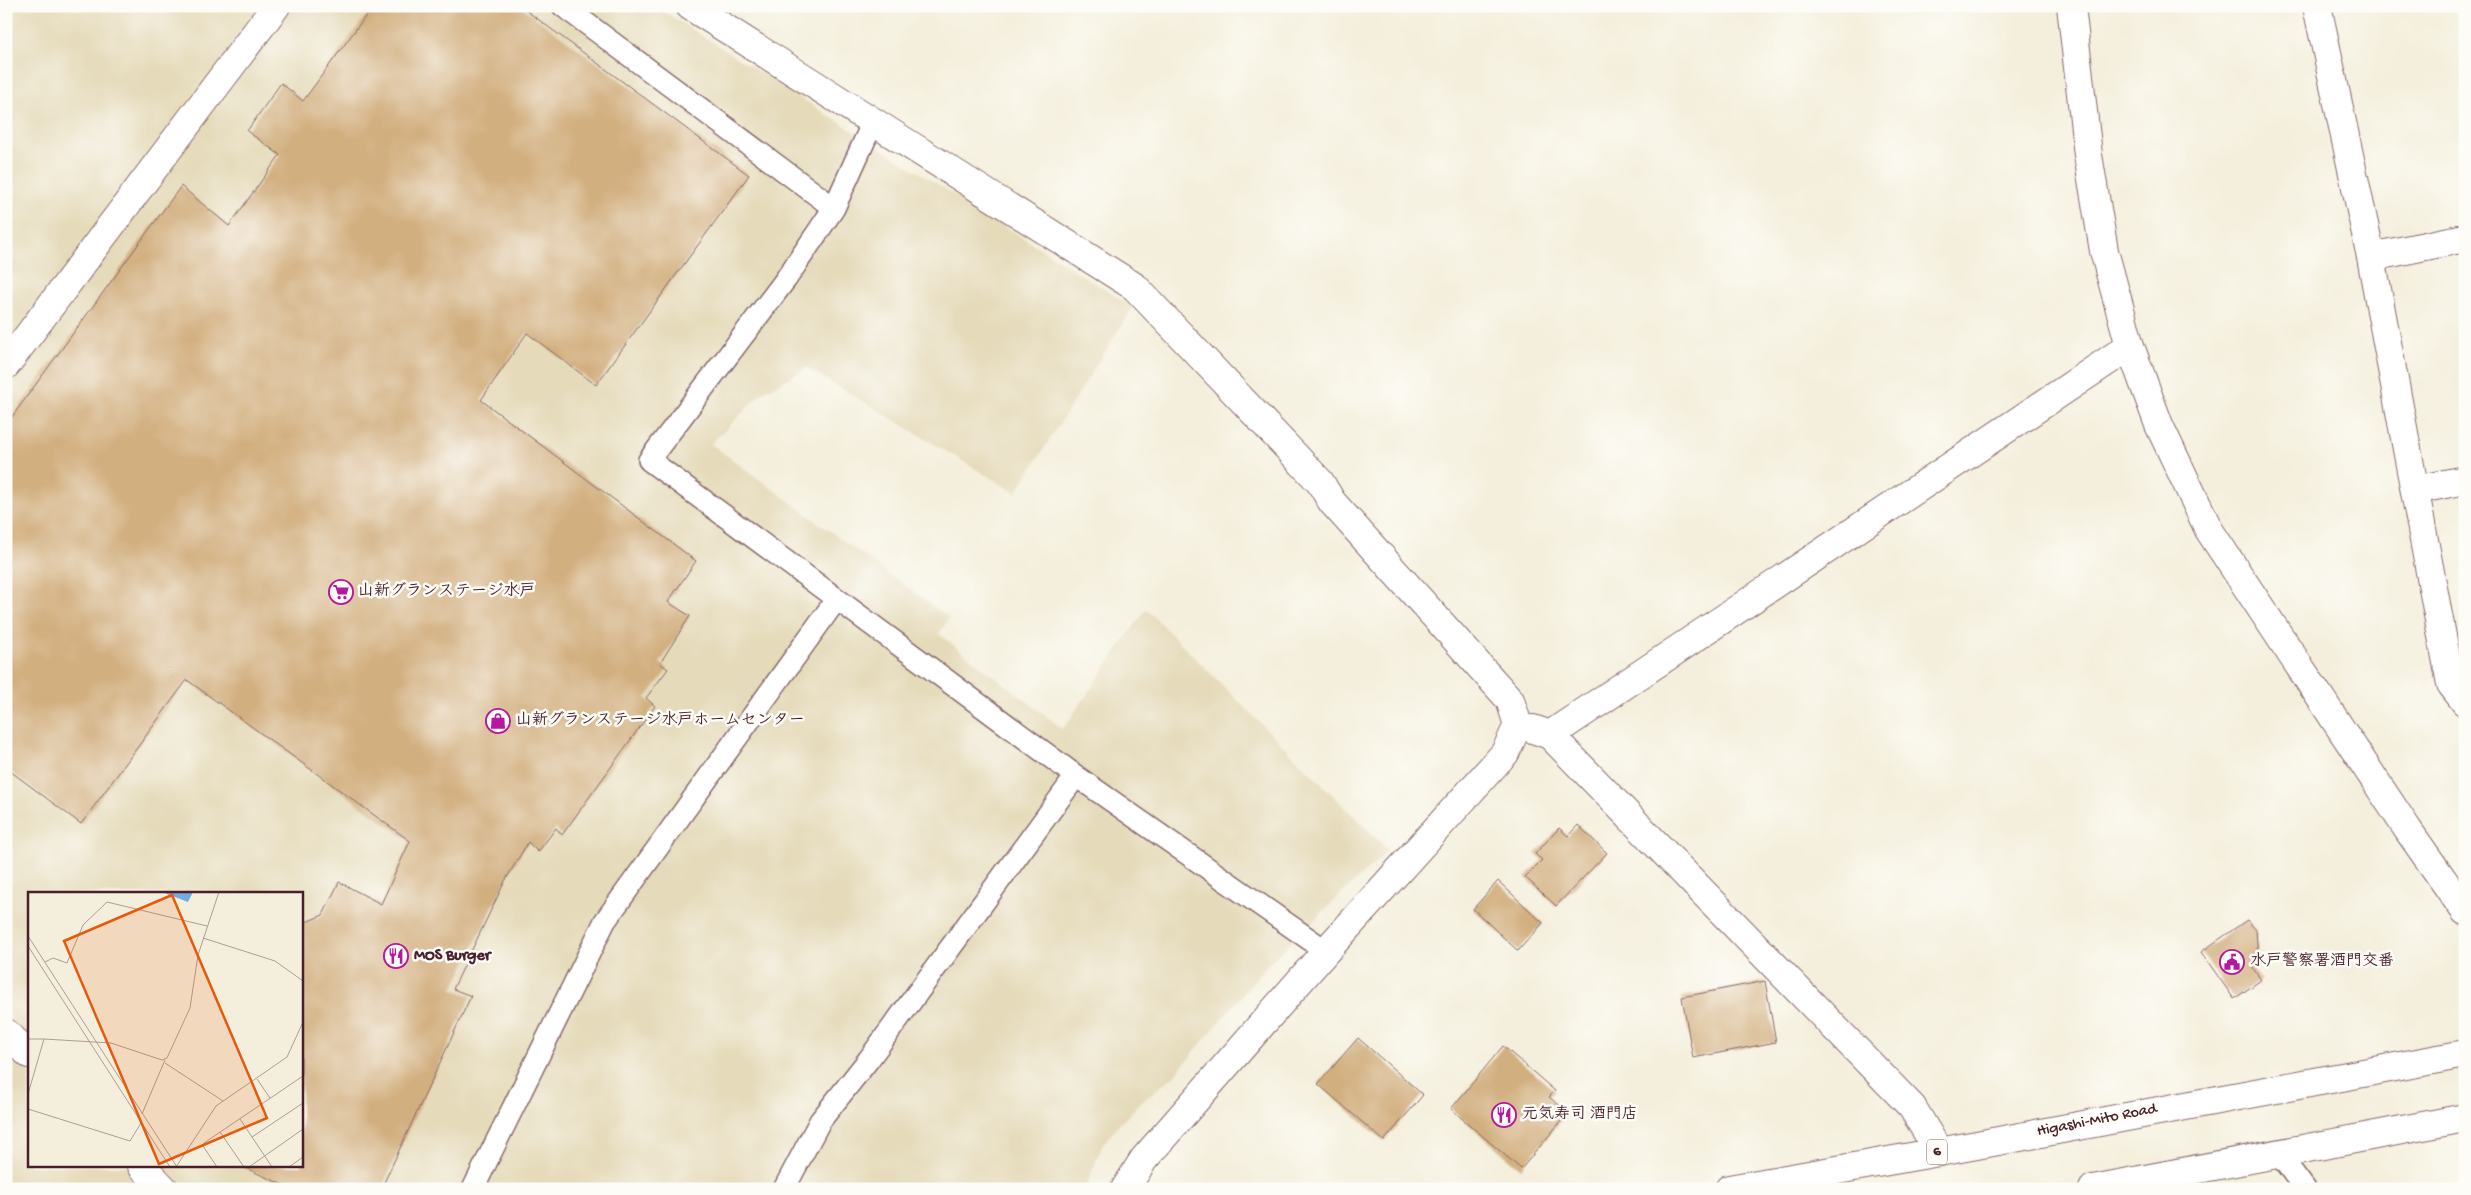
<svg xmlns="http://www.w3.org/2000/svg" width="2471" height="1195" viewBox="0 0 2471 1195" font-family="'Gochi Hand','Klee One',sans-serif">
  <rect width="100%" height="100%" fill="#fdfcf7"/>
  <filter id="ink" filterUnits="userSpaceOnUse"><feTurbulence type="fractalNoise" baseFrequency=".02" numOctaves="2"/><feDisplacementMap in="SourceGraphic" scale="10" xChannelSelector="R" yChannelSelector="G"/><feConvolveMatrix kernelMatrix="1 2 1 2 8 2 1 2 1" color-interpolation-filters="sRGB"/></filter>
  <filter id="wash" filterUnits="userSpaceOnUse"><feTurbulence type="fractalNoise" baseFrequency=".0096" numOctaves="4" result="noise"/><feDisplacementMap in="SourceGraphic" scale="20" xChannelSelector="R" yChannelSelector="G"/><feGaussianBlur stdDeviation="1.12" result="paint"/><feColorMatrix in="noise" values="0 0 0 0 0 0 0 0 0 0 0 0 0 0 0 0 0 1.4 0 .05"/><feComposite in="paint" operator="in"/></filter>
  <g filter="url(#wash)">
    <rect width="100%" height="100%" fill="#f4efdc"/>
    <path fill="#e5daba" fill-rule="evenodd" d="M18,6H655L1133,307L1016,493L807,368L763,392L711,444L949,618L939,634L1063,729L1146,609L1388,850L1270,962L1173,1077L1143,1100L1116,1128L1103,1144L1085,1189H6V19ZM29,894H301V1166H29Z"/>
    <g id="blocks">
      <path fill="#d2af7f" d="M373,6H520L749,175L596,385L527,333L481,400L696,561L668,602L690,616L660,663L668,669L646,698L655,706L562,835L556,828L538,852L528,842L505,881L453,989L471,996L381,1189H292L241,1166H301V924L323,915L339,882L381,904L410,841L187,680L81,824L6,768V425L181,186L229,226L280,155L247,131L281,83L303,101Z
        M1578,825L1607,853L1556,906L1525,877L1542,860L1535,854L1559,828L1568,836Z
        M1498,881L1543,923L1518,951L1473,909Z
        M2247,920L2256,930L2258,957L2253,968L2261,980L2234,999L2201,952Z
        M1765,981L1776,1042L1693,1058L1682,997Z
        M1358,1038L1423,1095L1384,1141L1318,1084Z
        M1503,1046L1555,1091L1549,1097L1568,1113L1521,1169L1451,1109Z"/>
    </g>
  </g>
  <g filter="url(#ink)">
    <use href="#blocks" fill-opacity="0" stroke="#866869" stroke-width="1"/>
    <g fill="none" stroke-linecap="round" stroke-linejoin="round">
      <defs>
        <path id="lane" d="M563,6L834,208
          M873,122L834,208L786,279L649,460L1076,776L1326,951
          M2279,1154L2305,1189
          M473,1189L605,921L836,600
          M784,1189L820,1121L869,1059L1076,776"/>
        <path id="street" d="M690,6L1135,287L1320,482L1332,502L1510,700L1518,725L1505,753
          M2317,6L2371,257L2451,684L2465,702
          M2371,257L2465,238
          M6,365L276,6
          M2415,490L2465,480
          M1533,729L1550,735L1912,1107L1939,1152
          M1550,735L2130,346
          M6,1033L29,1054
          M142,1166L164,1189"/>
        <path id="secondary" d="M2071,6L2088,155L2104,251L2130,346L2159,425L2209,530L2408,830L2465,911
          M1125,1189L1144,1159L1326,951L1505,753"/>
        <path id="highway" d="M1729,1189L1939,1152L2465,1054
          M2093,1189L2465,1118"/>
      </defs>
      <use href="#lane" stroke="#866869" stroke-width="24"/>
      <use href="#street" stroke="#866869" stroke-width="30"/>
      <use href="#secondary" stroke="#866869" stroke-width="30"/>
      <use href="#highway" stroke="#866869" stroke-width="30"/>
      <use href="#lane" stroke="#fff" stroke-width="21"/>
      <use href="#street" stroke="#fff" stroke-width="28"/>
      <use href="#secondary" stroke="#fff" stroke-width="28"/>
      <use href="#highway" stroke="#fff" stroke-width="28"/>
    </g>
  </g>
  <defs>
    <symbol id="supermarket-ring" viewBox="-11 -11 22 22"><circle r="9.5" fill="#fdfcf7" stroke="#b5179e" stroke-width="1.5"/><path d="M-6-5.5h2.5l.6 2H6L4.5 2H-2.5L-4.4-4H-6ZM-1.5 3.2a1.3 1.3 0 1 0 .1 0ZM3 3.2a1.3 1.3 0 1 0 .1 0Z" fill="#b5179e"/></symbol>
    <symbol id="shop-ring" viewBox="-11 -11 22 22"><circle r="9.5" fill="#fdfcf7" stroke="#b5179e" stroke-width="1.5"/><path d="M-5-2.5h2.3a2.7 3.5 0 0 1 5.4 0H5L5.5 6h-11ZM-1.5-2.5h3a1.5 2.3 0 0 0-3 0Z" fill="#b5179e"/></symbol>
    <symbol id="restaurant-ring" viewBox="-11 -11 22 22"><circle r="9.5" fill="#fdfcf7" stroke="#b5179e" stroke-width="1.5"/><path d="M-5-6h1v4h1v-4h1v4h1v-4h1v5L-1.5 .5V6h-2V.5L-5-1ZM5-6V6H3V1.5H1.5Q1.5-4 5-6Z" fill="#b5179e"/></symbol>
    <symbol id="civic-ring" viewBox="-11 -11 22 22"><circle r="9.5" fill="#fdfcf7" stroke="#b5179e" stroke-width="1.5"/><path d="M-.6-6.5H3V-4.5H.6V-3L4-1V1h2V6H-6V1h2V-1L-.6-3ZM-1.2 2.5V6h2.4V2.5Z" fill="#b5179e"/></symbol>
  </defs>
  <g fill-rule="evenodd">
    <use href="#supermarket-ring" x="327" y="578" width="28" height="28"/>
    <use href="#shop-ring" x="484" y="707" width="28" height="28"/>
    <use href="#restaurant-ring" x="382" y="942" width="28" height="28"/>
    <use href="#civic-ring" x="2218" y="948" width="28" height="28"/>
    <use href="#restaurant-ring" x="1490" y="1101" width="28" height="28"/>
  </g>
  <g text-anchor="middle" dominant-baseline="central" stroke-width="5" stroke-linejoin="round" paint-order="stroke">
    <rect fill="#fdfcf7" stroke="#806168" stroke-width="1" x="1927" y="1139.5" width="20" height="25" rx="4"/>
    <g font-size="15" font-weight="bold" fill="#4a1f2b">
      <text x="1937" y="1152">6</text>
    </g>
    <g font-size="16" font-weight="bold" fill="#4a1f2b" stroke="#fdfcf7" text-anchor="start">
      <text x="358" y="592">山新グランステージ水戸</text>
      <text x="516" y="721">山新グランステージ水戸ホームセンター</text>
      <text x="414" y="956">MOS Burger</text>
      <text x="2250" y="962">水戸警察署酒門交番</text>
      <text x="1522" y="1115">元気寿司 酒門店</text>
    </g>
    <g font-size="16" fill="#4a1f2b" stroke="#fdfcf7">
      <text transform="translate(2097 1121) rotate(-11)">Higashi-Mito Road</text>
    </g>
  </g>
  <g transform="translate(28 892)">
    <rect width="275" height="275" fill="#f4efdc"/>
    <path d="M134,0H165L160,10Z" fill="#72abe1"/>
    <path fill="none" stroke="#b09c95" stroke-width="1" d="M0,44L149,275M175,46L247,69L275,89M0,54L142,275M17,70L25,66L39,71L55,33L79,10L179,34M0,147H16M137,171L195,209M229,187L242,206M0,202L16,147L83,151L134,168L139,166L162,116L170,63L191,0M0,217L102,249L113,231M114,222L137,168M212,227L244,275M192,240L216,275M224,245L275,211M148,275L188,214L259,165L275,130M189,275L175,254L176,251L275,184M221,275L275,237M261,275L275,265"/>
    <path fill="#e8590c" fill-opacity="0.15" stroke="#e8590c" stroke-width="2.5" d="M144,3L239,226L131,272L36,49Z"/>
    <rect width="275" height="275" fill="none" stroke="#4a1f2b" stroke-width="2.5"/>
  </g>
  <rect width="2471" height="1195" fill="none" stroke="#fdfcf7" stroke-width="25"/>
</svg>
